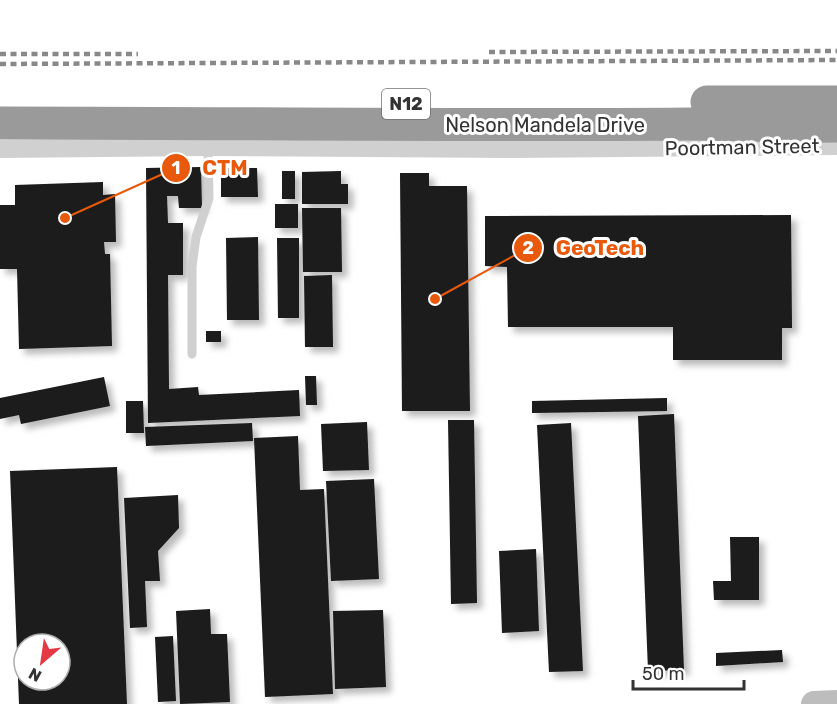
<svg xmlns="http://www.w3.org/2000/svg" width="837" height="704" viewBox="0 0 837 704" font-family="Rubik,sans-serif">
  <defs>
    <filter id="shadow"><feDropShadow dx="5.5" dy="5.5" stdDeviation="3" flood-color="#0004"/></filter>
  </defs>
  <rect width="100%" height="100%" fill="#fff"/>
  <path fill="#1a1a1a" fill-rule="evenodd" filter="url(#shadow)" d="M201,167L202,208H179L178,196H167L168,223H183V275H168L169,389L198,387L199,395L299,390L300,416L148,423L146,168Z
    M221,168H257L258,197H221Z
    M282,171H295V199H282Z
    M341,171V184H348V204H302V172Z
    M400,173H429V186H467L470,411H402Z
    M103,182V195L115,194L116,242H104L105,254H110L112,346L19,349L17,269H0V205H15V185Z
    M275,204H298V228H275Z
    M302,208H341L342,272H303Z
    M791,215L792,328H782V360H673V327H508L507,267L485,266V216Z
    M258,237L259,320H227L226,238Z
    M277,238H299V318H278Z
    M332,275L333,347H305L304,276Z
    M206,331H221V342H206Z
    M305,376H316L317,405H306Z
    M104,377L110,406L21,424L19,415L0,419V398Z
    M667,398V411L532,413V401Z
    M126,401H143L144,433H126Z
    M674,414L684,670L648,671L638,416Z
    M448,420H474L477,603L451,604Z
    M367,422L369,470L323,471L321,424Z
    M252,423L253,441L146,446L145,427Z
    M571,423L583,671L549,672L537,425Z
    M298,436L300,490L324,489L333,694L265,697L254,438Z
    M117,467L127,704H19L10,471ZM24,644H60V680H24Z
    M374,479L379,579L331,581L326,481Z
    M178,495L179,528L158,551L160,581H145L147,627L130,628L124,498Z
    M730,537H759V600H714L713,581H731Z
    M536,549L539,631L502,633L499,551Z
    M210,609L211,634H227L230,702L180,704L176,611Z
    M383,610L386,687L335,689L333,611Z
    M173,636L176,701L158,702L155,637Z
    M782,650L783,662L716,666V653Z"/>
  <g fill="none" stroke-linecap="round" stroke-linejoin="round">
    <path stroke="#d0d0d0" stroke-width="9" d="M192,354V267L196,237L209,198L208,147"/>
    <path stroke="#d0d0d0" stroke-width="18" d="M0,149L208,147L514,149L837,146"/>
    <path stroke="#bdbdbd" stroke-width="26" d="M814,704L837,703"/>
    <path stroke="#9a9a9a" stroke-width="33" d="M707,102H837
      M0,123C229,123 458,126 688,124C738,124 787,127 837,126"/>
    <path stroke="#888" stroke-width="4.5" stroke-dasharray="6 4.5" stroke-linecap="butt" d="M489,52L837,51
      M0,54H138
      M0,64L837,60"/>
  </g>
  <g text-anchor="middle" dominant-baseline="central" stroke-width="6" stroke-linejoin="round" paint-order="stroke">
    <rect fill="#fff" stroke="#707070" stroke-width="1.5" x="382" y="89" width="48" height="30" rx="4.5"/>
    <g font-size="18" font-weight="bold" fill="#333">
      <text x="406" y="104">N12</text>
    </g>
    <g font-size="20" fill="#333" stroke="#fff">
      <text x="545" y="125">Nelson Mandela Drive</text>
      <text transform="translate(742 147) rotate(-1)">Poortman Street</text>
    </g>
  </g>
  <path fill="none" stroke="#e8590c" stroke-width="2" d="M65 218L176 168M435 299L528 248"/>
  <g fill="#e8590c" stroke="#fff" stroke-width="2">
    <circle cx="65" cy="218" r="6"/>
    <circle cx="435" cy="299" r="6"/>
    <circle cx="176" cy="168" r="15"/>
    <circle cx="528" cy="248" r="15"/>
  </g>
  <g font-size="18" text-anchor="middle" font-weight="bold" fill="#fff">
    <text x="176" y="174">1</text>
    <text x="528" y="254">2</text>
  </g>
  <g font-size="21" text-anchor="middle" font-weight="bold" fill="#e8590c" stroke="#fff" stroke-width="6" stroke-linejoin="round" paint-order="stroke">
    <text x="225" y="175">CTM</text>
    <text x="600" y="255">GeoTech</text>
  </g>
  <g transform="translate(42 662) rotate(209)"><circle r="28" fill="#ffffff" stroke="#adadad" stroke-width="1.5"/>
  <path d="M0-4.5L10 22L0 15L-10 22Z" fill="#e63946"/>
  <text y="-9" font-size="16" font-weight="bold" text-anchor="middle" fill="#333333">N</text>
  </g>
  <path d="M633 680v9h111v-9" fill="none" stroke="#333333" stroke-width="3"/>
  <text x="642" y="680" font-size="18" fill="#333333" stroke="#ffffff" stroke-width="4.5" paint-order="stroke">50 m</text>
</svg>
